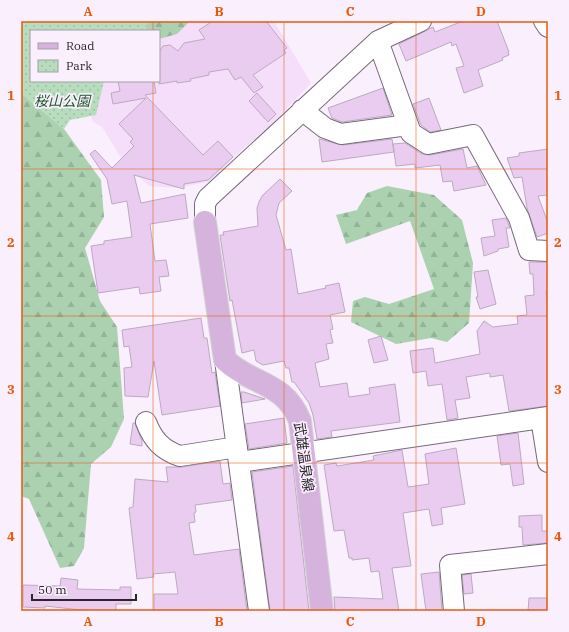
<svg xmlns="http://www.w3.org/2000/svg" width="569" height="632" viewBox="0 0 569 632" font-family="'IBM Plex Serif','Noto Sans JP',serif">
  <defs>
    <pattern id="forest-firs" width="22" height="20" patternUnits="userSpaceOnUse"><rect width="22" height="20" fill="#abd1b1"/><path d="M5 1l3.5 6h-7zM16 11l3.5 6h-7z" fill="#93b398"/></pattern>
    <pattern id="park-dots" width="8" height="8" patternUnits="userSpaceOnUse"><rect width="8" height="8" fill="#b8ddbe"/><path d="M2 2h.1M6 6h.1" fill="none" stroke="#9ebea3" stroke-width="1.8" stroke-linecap="round"/></pattern>
  </defs>
  <rect width="100%" height="100%" fill="#faeffc"/>
  <path fill="#f5defa" d="M139,21H274L311,83L270,126L234,157L211,181L178,188L149,186L124,163L102,127L92,121L85,89L91,81H159V31H124Z"/>
  <path fill="url(#forest-firs)" d="M148,21H190L177,34L159,39V31H145Z
    M21,93L64,129L101,180L104,217L85,248L100,301L117,327L124,419L111,447L91,464L84,548L74,566L60,568L29,499L21,496Z
    M387,186L434,195L462,220L473,263L469,323L447,342L431,338L396,344L351,322L353,301L365,297L389,304L434,289L410,221L346,244L336,215L357,210L367,193Z"/>
  <path fill="url(#park-dots)" d="M21,21H148L145,31H31V81H104L96,115L70,120L64,129L21,93Z"/>
  <path fill="#ebccf1" stroke="#bbaabf" d="M213,21H266L287,48L284,50L286,53L253,75L263,87L254,93L241,77L235,80L228,69L209,72V75L190,79L191,81L177,83V81L159,84V52L163,46L170,45L178,51L184,43L205,39L199,30Z
    M463,21H497L509,52H508L509,55L502,58L503,60L478,70L483,86L464,93L456,68L464,66L456,44L452,46L451,42L406,61L399,44L433,27L435,32Z
    M118,81H154L156,93L145,95L203,155L218,141L233,157L208,180L184,184V189L134,175L141,203L185,194L188,218L150,224L155,261L166,260L169,276L159,277L161,291L140,294L139,287L98,293L91,246L104,244V241L132,237L127,201L112,204L107,179L90,154L95,150L112,168L134,146L130,142L133,139L119,124L146,98L113,104L111,93L120,91Z
    M383,88L392,115L342,122L332,118L328,108Z
    M257,93L276,114L268,122L249,101Z
    M429,98L441,130L430,132L421,125L413,104Z
    M319,139L343,145L392,139L394,152L322,162Z
    M405,143L422,154L430,155L463,149L467,168L477,166L486,185L454,191L452,181L443,182L440,165L415,168V164L396,166L393,144Z
    M548,149V195L538,196L548,223V233L537,237L527,208L522,177L514,178L507,158L519,156V153Z
    M280,179L292,191L279,203L276,215L286,250L291,249L298,294L326,288L325,286L339,283L345,312L330,315L333,329L330,330L333,343L326,344L329,359L315,363L320,387L347,383L349,397L370,394L369,388L395,384L400,422L331,431L332,437L317,439L313,415L309,403L294,382H292L289,368H286L284,361L263,365L256,361L254,350L242,353L232,300L230,301L220,235H224L223,232L258,226L257,208L259,202L262,196Z
    M506,218L510,228H506L509,247L498,249V251L484,256L481,238L495,236L492,220Z
    M529,262H548V291H546L548,308V406L509,411L503,375L490,377V373L466,377L470,398L455,400L458,418L447,420L442,384L428,386L426,371L413,373L410,351L433,348L435,363L480,354L477,331L484,321L493,327L518,324L517,316L527,315L525,296L534,295L533,274H530Z
    M488,270L496,304L480,309L476,297H478L474,272Z
    M201,318L204,338H207L212,373L215,372L220,406L162,415L154,361L148,397L125,396L124,368L132,367L129,346L124,347L122,330Z
    M381,336L388,360L374,363L368,340Z
    M241,392H244L265,399L242,403Z
    M284,418L287,443L249,449L245,424Z
    M133,423H135L142,441V446L130,444Z
    M518,433L524,484L513,486L510,464L501,465L497,436Z
    M456,448L465,504L441,508L443,524L432,526L429,509L403,513L411,566L392,568L399,611H335L334,597L383,599L379,571L371,572L369,558L352,560V558H349L344,530L334,531L324,465L336,463L337,466L374,460L373,456L402,450L408,487L429,484L425,454Z
    M220,461L223,484L230,483L232,500L195,505L196,512L194,513L195,522L189,523L194,555L239,549L247,611H154V594H178L175,572L153,574L154,577L137,579L129,508L133,507L135,479L168,482L166,467H182Z
    M293,466L309,611H270L252,472Z
    M542,515V531H548V543L523,545L522,527H519V516Z
    M439,572L442,611H426L421,574Z
    M471,574L473,593L464,594L462,575Z
    M61,578L78,580L77,589L120,590V587H131V604H116V611H90L45,606V608L23,607V585L60,586Z
    M529,598H548V611H528Z"/>
  <g fill="none" stroke-linecap="round" stroke-linejoin="round">
    <defs>
      <path id="minor" d="M544,21L548,27
        M378,41L411,133L428,144L473,135L519,218L529,250L548,251
        M302,110L325,128L341,134L408,125
        M205,222V204L208,198L378,41L421,21
        M225,360L259,611
        M541,418L548,462
        M146,422C153,440 162,450 180,456L237,447
        M239,462L548,417
        M454,611L450,565L548,554"/>
      <path id="major" d="M205,222L225,360C253,386 284,381 300,421L322,611"/>
    </defs>
    <use href="#minor" stroke="#78697b" stroke-width="22"/>
    <use href="#major" stroke="#d4d3d5" stroke-width="24"/>
    <use href="#minor" stroke="#fff" stroke-width="20"/>
    <use href="#major" stroke="#d5b3dd" stroke-width="22"/>
  </g>
  <path fill="none" stroke="#e8590c" stroke-width="1" stroke-opacity="0.55" d="M153,21V31M284,21V611M416,21V611M153,81V611M21,169H548M21,316H548M21,463H548"/>
  <g text-anchor="middle" dominant-baseline="central" stroke-width="3.5" stroke-linejoin="round" paint-order="stroke">
    <g font-size="14" font-style="italic" fill="#1c552b" stroke="#faeffc">
      <text x="62" y="101">桜山公園</text>
    </g>
    <g font-size="14" fill="#2a242b" stroke="#faeffc">
      <text transform="translate(304 457) rotate(82)">武雄温泉線</text>
    </g>
  </g>
  <rect width="569" height="632" fill="none" stroke="#faeffc" stroke-width="44"/>
  <rect x="30" y="30" width="130" height="52" fill="#faeffc" stroke="#a79ea8"/>
  <rect x="38" y="43" width="20" height="6" fill="#d5b3dd" stroke="#a79ea8"/>
  <text x="66" y="50" font-size="12" fill="#2a242b">Road</text>
  <rect x="38" y="60" width="20" height="12" fill="url(#park-dots)" stroke="#a79ea8"/>
  <text x="66" y="70" font-size="12" fill="#2a242b">Park</text>
  <path d="M32 594v6h104v-6" fill="none" stroke="#2a242b" stroke-width="2"/>
  <text x="38" y="594" font-size="12" fill="#2a242b" stroke="#faeffc" stroke-width="3" paint-order="stroke">50 m</text>
  <rect x="22" y="22" width="525" height="588" fill="none" stroke="#e8590c" stroke-width="1.5"/>
  <g font-size="13" text-anchor="middle" font-weight="bold" fill="#e8590c">
    <text x="88" y="16">A</text>
    <text x="219" y="16">B</text>
    <text x="350" y="16">C</text>
    <text x="481" y="16">D</text>
    <text x="11" y="100">1</text>
    <text x="558" y="100">1</text>
    <text x="11" y="247">2</text>
    <text x="558" y="247">2</text>
    <text x="11" y="394">3</text>
    <text x="558" y="394">3</text>
    <text x="11" y="541">4</text>
    <text x="558" y="541">4</text>
    <text x="88" y="626">A</text>
    <text x="219" y="626">B</text>
    <text x="350" y="626">C</text>
    <text x="481" y="626">D</text>
  </g>
</svg>
